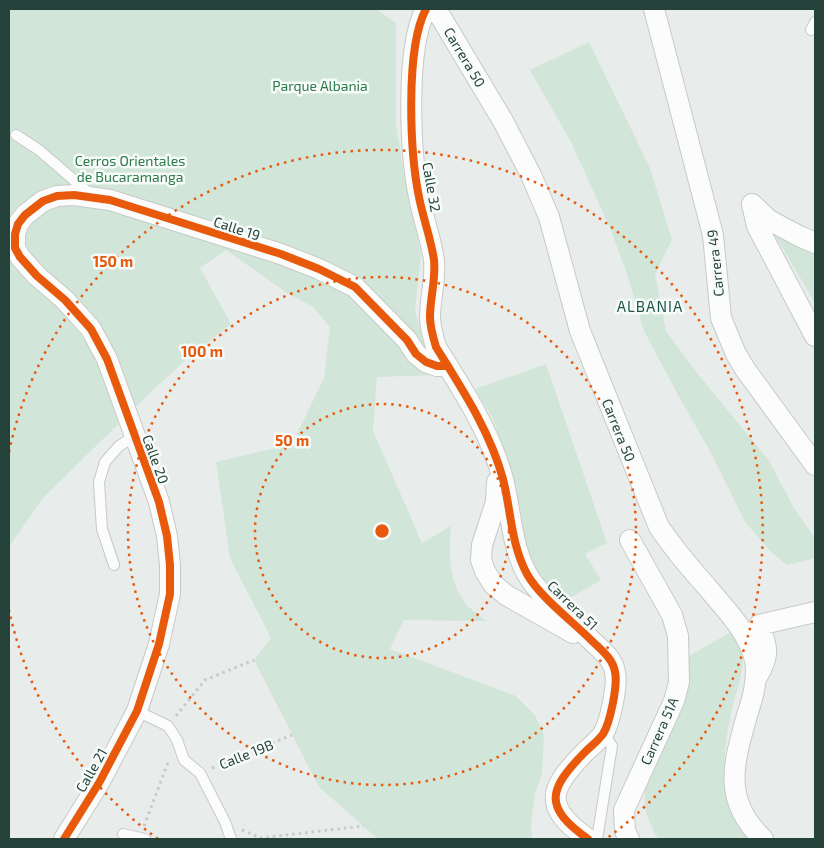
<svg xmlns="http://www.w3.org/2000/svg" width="824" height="848" viewBox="0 0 824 848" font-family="'Exo 2',sans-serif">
  <rect width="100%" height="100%" fill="#e8edeb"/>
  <path fill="#d1e6d8" d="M9,9H376L396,23V124L405,180L421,253L415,311L435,375L377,377L373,431L422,543L451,526C449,552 448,577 463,600C468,608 479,615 486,621L404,620L390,649L516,696L535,715L544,735L542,775L535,793L531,824L532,839H378L319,787L254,660L271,638L230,558L216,462L292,444L324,378L330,327L313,307L287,293L226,250L200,268L231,324L188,358L152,391L43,498L9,547Z
    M589,42L650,168L672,240L655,274L666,331L697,373L768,459L794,508L815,538V556L812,559L787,565L772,553L745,522L710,451L678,395L644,331L627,274L610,228L571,142L530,70Z
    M773,232L815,254V303Z
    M546,364L607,543L585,554L601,580L565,601L546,586L533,566L524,544L522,516L505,452L492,417L475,389Z
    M731,632C734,638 741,646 742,652C745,670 737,689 733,705C723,746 715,809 751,839H658C647,817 642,810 646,784L687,657Z"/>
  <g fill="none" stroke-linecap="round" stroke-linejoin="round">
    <defs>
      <path id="lane" d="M811,30L815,22
        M16,135L39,150L90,194
        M114,565L102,529L99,482L105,462L119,446L135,436
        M137,711L168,726L177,740L184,760L200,773L225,822L231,839
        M123,834L145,839
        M597,839L612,746L603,733"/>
      <path id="street" d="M426,9C405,48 410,153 419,197C423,218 431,239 434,260C436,280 430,298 430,317C430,327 433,337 436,347C462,389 490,431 503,479C511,510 511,545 527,574C539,596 572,621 590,639C599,648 613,658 615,672C618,685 610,723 603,734C598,741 590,747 584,753C548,790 543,807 588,839
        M436,9L503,121L531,175L549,217L580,331L659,527C674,549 690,568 707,587C725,609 748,631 755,660C758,678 754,695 748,712C734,762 721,799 763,839
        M654,9L713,235L721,318L736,354L745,369L815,465
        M752,204L757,226L815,336
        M752,204L769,220L799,236L815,243
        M497,482L496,502L482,545L481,560L485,571L493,584L506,595L573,633
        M757,677C770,655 768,648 759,625L815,612
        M64,839L99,783L137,711L159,644L170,594V565L167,536L159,502L107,359L91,329L65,300L37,276L20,257L15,248V234L18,224L25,215L43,201L57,196L74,195L110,200L281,254L319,269L355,287L407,340L416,354L426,362L437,366H448
        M629,839L625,831L624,810L674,701L679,682L678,636L672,615L630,540"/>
    </defs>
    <use href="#lane" stroke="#c5cac8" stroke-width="12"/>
    <use href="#street" stroke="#c5cac8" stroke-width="22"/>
    <path stroke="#c3ccca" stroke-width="3" stroke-dasharray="2.5 4" stroke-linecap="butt" d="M176,716L205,680L254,660
      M212,768L292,735
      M144,826L169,760
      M242,830L261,838L364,826"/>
    <use href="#lane" stroke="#fcfcfc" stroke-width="10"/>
    <use href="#street" stroke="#fcfcfc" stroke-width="20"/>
    <defs>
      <path id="cycleway" d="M426,9C405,48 410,153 419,197C423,218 431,239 434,260C436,280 430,298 430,317C430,327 433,337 436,347C462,389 490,431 503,479C511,510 511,545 527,574C539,596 572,621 590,639C599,648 613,658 615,672C618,685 610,723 603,734C598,741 590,747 584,753C548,790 543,807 588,839
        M64,839L99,783L137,711L159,644L170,594V565L167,536L159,502L107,359L91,329L65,300L37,276L20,257L15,248V234L18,224L25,215L43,201L57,196L74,195L110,200L281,254L319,269L355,287L407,340L416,354L426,362L437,366H448"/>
    </defs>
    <use href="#cycleway" stroke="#f7fbf9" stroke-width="11"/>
    <use href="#cycleway" stroke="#e8590c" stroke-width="8"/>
  </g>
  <g fill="none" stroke="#e8590c" stroke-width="2.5" stroke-dasharray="2.5 5">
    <circle cx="382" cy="531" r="127"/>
    <circle cx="382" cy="531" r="254"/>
    <path d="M158 839A381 381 0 0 1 9 610M9 452A381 381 0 1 1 606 839"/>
  </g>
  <g text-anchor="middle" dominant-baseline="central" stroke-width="5" stroke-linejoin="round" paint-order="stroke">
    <g font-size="14" fill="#24423a" stroke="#f7fbf9">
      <text transform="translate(465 57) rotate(59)">Carrera 50</text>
      <text transform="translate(432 187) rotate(80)">Calle 32</text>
      <text transform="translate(237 228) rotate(18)">Calle 19</text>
      <text transform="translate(715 263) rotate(-96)">Carrera 49</text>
      <text transform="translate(619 430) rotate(68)">Carrera 50</text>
      <text transform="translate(156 459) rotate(70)">Calle 20</text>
      <text transform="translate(573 605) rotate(44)">Carrera 51</text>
      <text transform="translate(659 731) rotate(-66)">Carrera 51A</text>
      <text transform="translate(246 754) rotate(-22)">Calle 19B</text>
      <text transform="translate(91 770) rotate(-60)">Calle 21</text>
    </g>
    <g font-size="14" fill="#2d7a4b" stroke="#f7fbf9">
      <text x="320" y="85">Parque Albania</text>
      <text x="130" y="160">Cerros Orientales<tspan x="130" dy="16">de Bucaramanga</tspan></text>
    </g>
    <g font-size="15" letter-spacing="1" fill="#1f5548" stroke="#f7fbf9">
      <text x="650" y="306">ALBANIA</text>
    </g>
  </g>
  <circle cx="382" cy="531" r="8" fill="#e8590c" stroke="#f7fbf9" stroke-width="2.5"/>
  <g font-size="15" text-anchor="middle" font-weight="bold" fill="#e8590c" stroke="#f7fbf9" stroke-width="5" stroke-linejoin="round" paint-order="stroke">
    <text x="113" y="267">150 m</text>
    <text x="202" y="357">100 m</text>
    <text x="292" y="446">50 m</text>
  </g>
  <rect width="824" height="848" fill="none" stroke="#24423a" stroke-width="20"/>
</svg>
